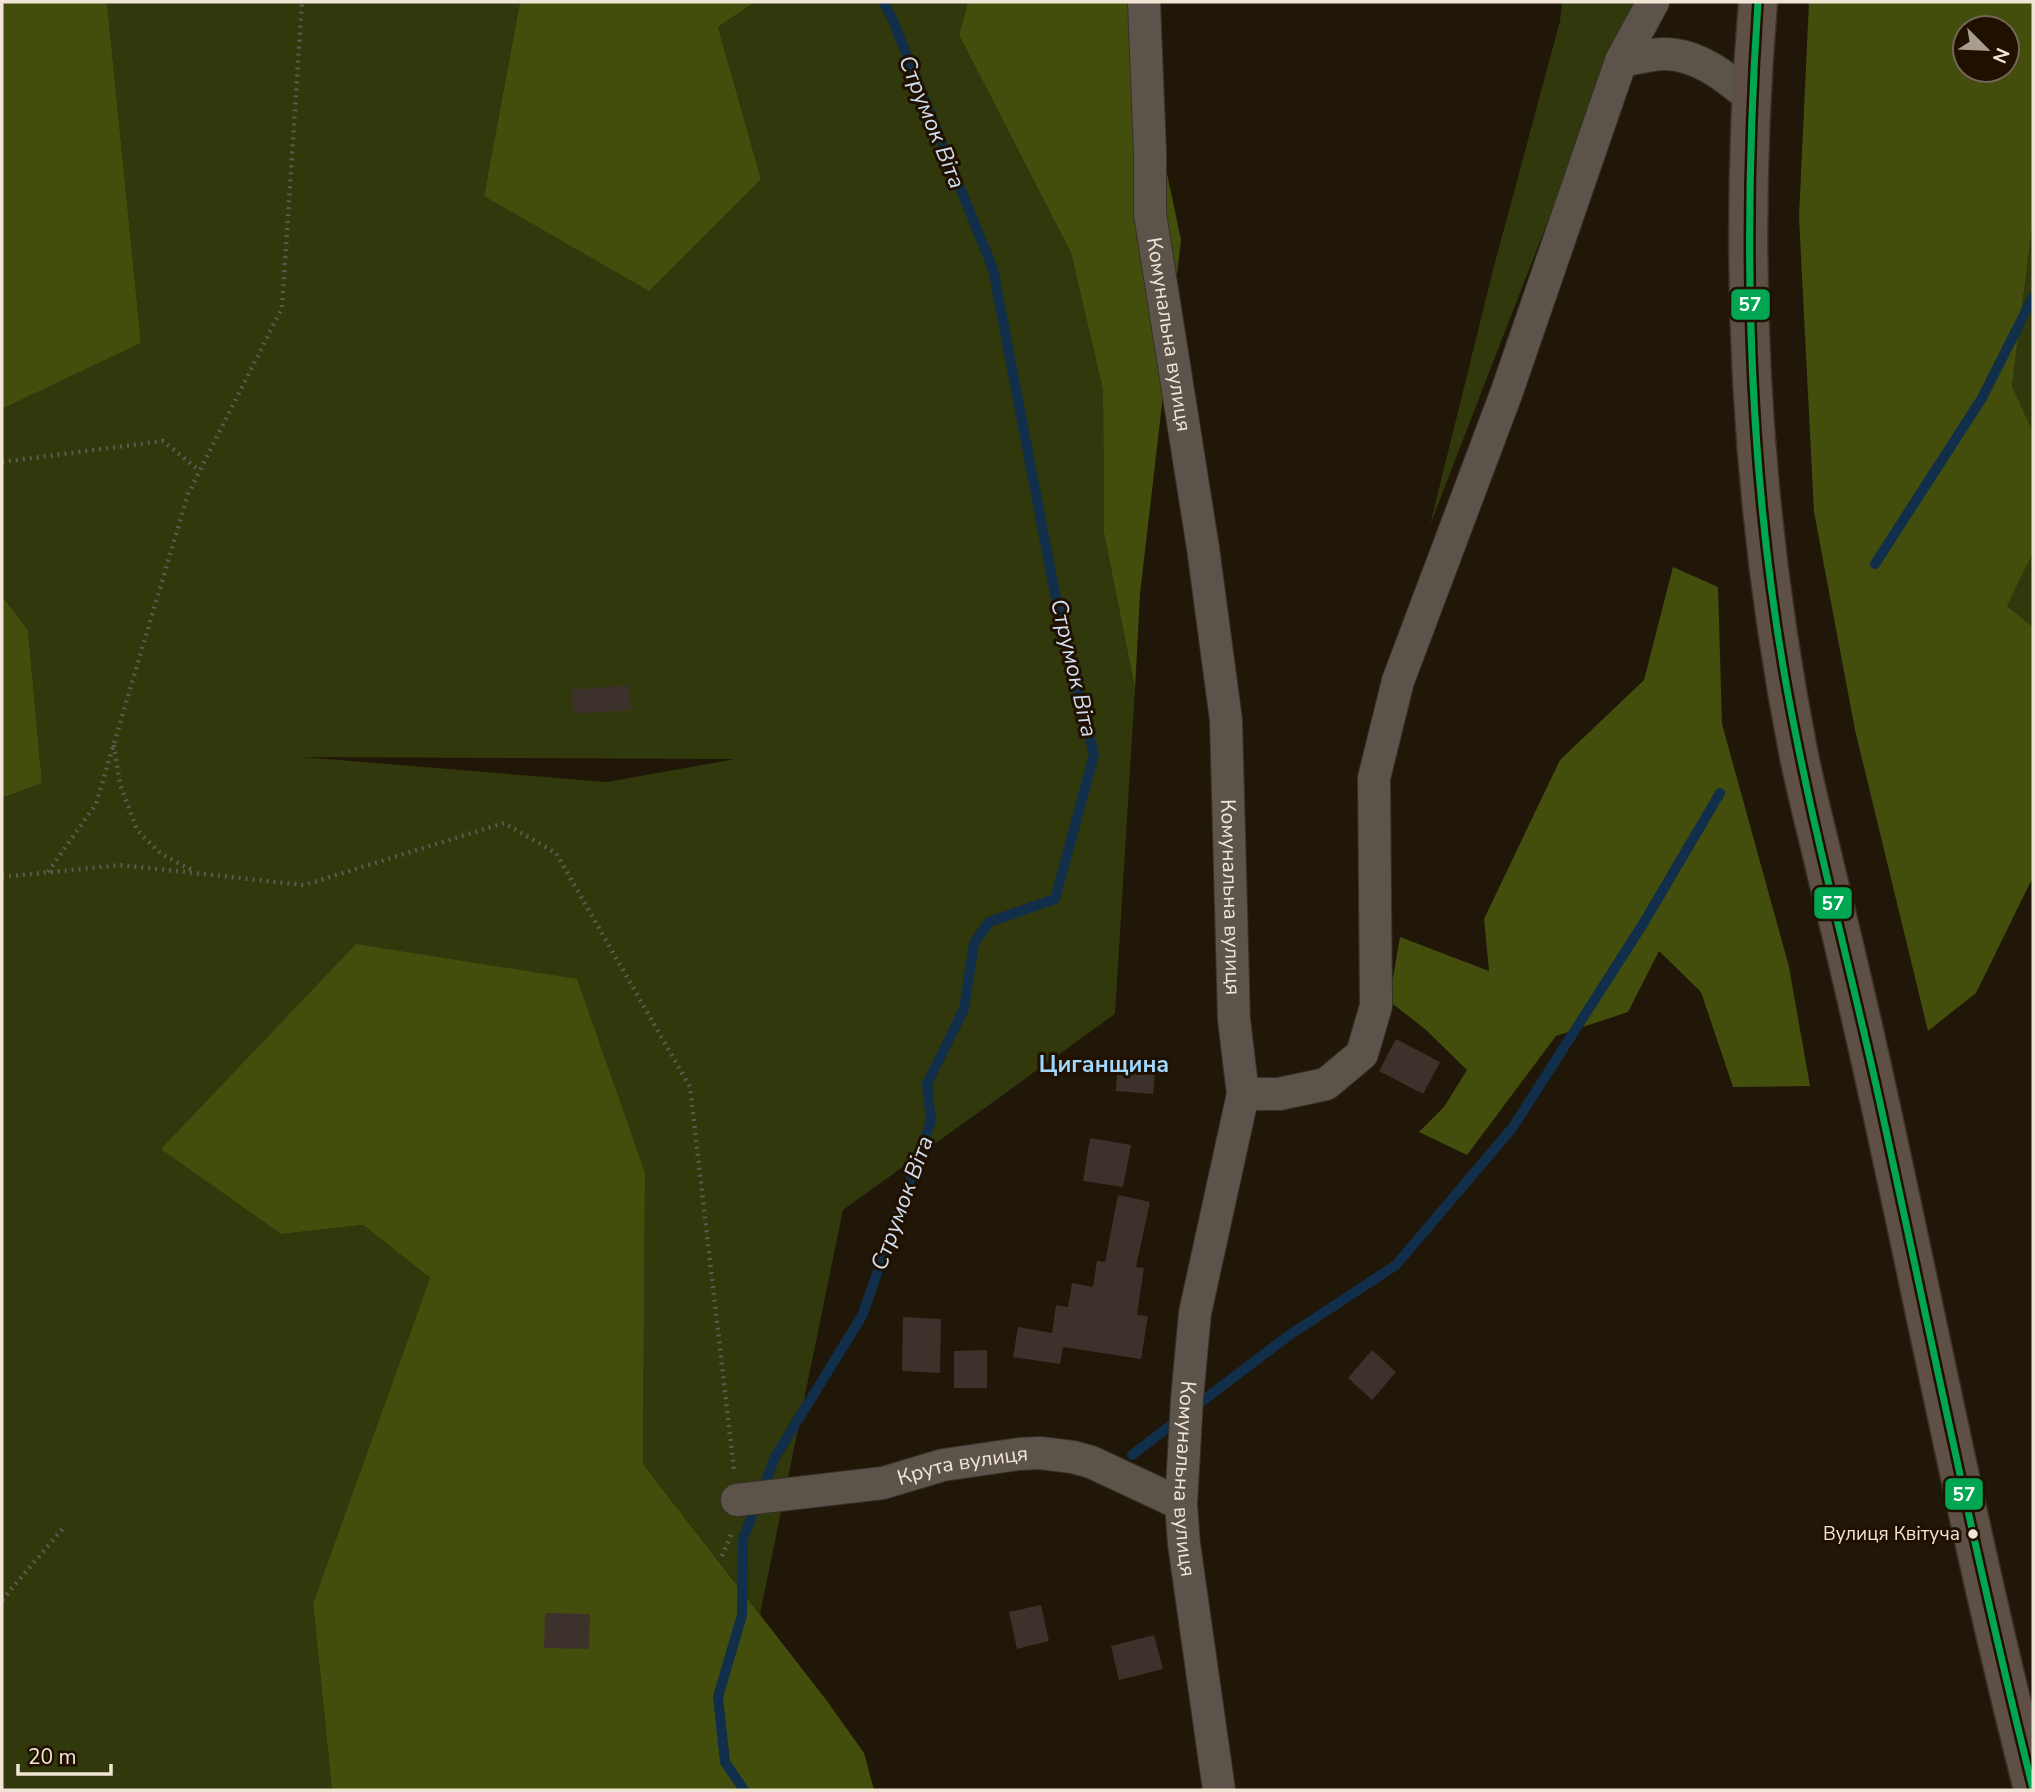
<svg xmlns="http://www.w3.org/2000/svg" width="2035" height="1792" viewBox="0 0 2035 1792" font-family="'Nunito Sans',sans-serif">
  <rect width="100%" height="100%" fill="#201709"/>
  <path fill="#30380c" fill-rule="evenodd" d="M107,2H520L484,196L761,179L718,27L755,2H968L959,35L1071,253L1103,390L1104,533L1135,689L1115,1014L843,1210L760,1614L643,1464L645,1173L281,1234L363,1225L430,1278L313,1603L332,1790H2V798L42,783L28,630L2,596V409L141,343ZM302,757H303L735,759L607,782Z
    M1562,2H1642L1580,138L1430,525L1494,266L1560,21Z
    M2033,220V432L2012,386Z
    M2033,553V627L2007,606Z"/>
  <path fill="#434e0d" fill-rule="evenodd" d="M2,2H107L141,343L2,409Z
    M520,2H755L718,27L761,179L649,291L484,196Z
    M968,2H1131L1181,240L1140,594L1135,689L1104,533L1103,390L1071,253L959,35Z
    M1809,2H2033V220L2012,386L2033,432V553L2007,606L2033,627V877L1976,993L1928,1031L1855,730L1814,512L1799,217ZM2007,28V70H1965V28Z
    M1673,567L1718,587L1722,724L1789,967L1810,1086L1733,1087L1701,992L1659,951L1628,1012L1556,1036L1467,1155L1419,1132L1444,1107L1467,1070L1425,1029L1389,1001L1400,937L1489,971L1484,919L1560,760L1644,680Z
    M2,596L28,630L42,783L2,798Z
    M356,944L577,979L645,1173L643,1464L827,1701L864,1753L874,1790H332L313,1603L430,1278L363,1225L281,1234L161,1149Z"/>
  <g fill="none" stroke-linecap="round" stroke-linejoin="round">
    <path stroke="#112e4b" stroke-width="10" d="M1875,564L1982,398L2033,297
      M1193,1408L1288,1336L1396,1265L1513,1127L1643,924L1720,793
      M1132,1455L1179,1419
      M762,1491L775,1457L862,1316L931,1121L927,1084L964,1009L974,943L989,922L1055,899L1094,755L1055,594L993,269L891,16L883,2
      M744,1790L725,1762L718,1697L742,1615L743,1539L756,1505"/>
  </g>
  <path fill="#3d322b" d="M629,685L631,710L573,714L572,690Z
    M1396,1039L1440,1062L1423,1094L1379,1071Z
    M1118,1058L1156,1062L1153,1094L1116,1091Z
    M1090,1138L1131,1145L1123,1187L1083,1181Z
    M1118,1195L1150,1202L1136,1267L1144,1268L1137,1315L1148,1316L1141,1359L1063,1347L1060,1364L1013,1357L1018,1327L1052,1333L1056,1305L1068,1307L1072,1283L1093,1287L1097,1261L1105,1262Z
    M903,1317L941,1319L940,1373L902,1371Z
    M987,1350V1388H954V1351Z
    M1372,1350L1396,1372L1372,1400L1348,1378Z
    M1041,1605L1049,1641L1017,1649L1009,1612Z
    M545,1613L590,1614L589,1649L544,1648Z
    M1154,1635L1163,1669L1119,1680L1111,1646Z"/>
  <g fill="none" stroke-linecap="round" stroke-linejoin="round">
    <defs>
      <g id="minor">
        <path id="s1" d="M1144,2L1150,152V214L1203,548L1226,720L1234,1020L1243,1094L1195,1313L1187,1399L1181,1504L1184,1544L1219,1790"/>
        <path d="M1621,61C1635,59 1651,54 1664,54C1698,54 1726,77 1750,97"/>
        <path d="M1243,1094H1279L1326,1084L1362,1054L1376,1006L1374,778L1398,681L1506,394L1621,61L1653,2"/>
        <path id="s2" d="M737,1500L883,1483L943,1465L1019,1454L1040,1453L1073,1457L1091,1462L1181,1504"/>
      </g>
      <path id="highway" d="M1758,2C1737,253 1750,508 1799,756C1807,795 1817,833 1826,871C1845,948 1863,1025 1880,1103C1930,1332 1975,1562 2033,1789"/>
    </defs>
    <use href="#minor" stroke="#373128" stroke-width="34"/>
    <use href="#highway" stroke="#373128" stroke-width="41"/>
    <path stroke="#5e584f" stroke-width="4.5" stroke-dasharray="2 5" stroke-linecap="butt" d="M2,462L163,441L200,471
      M114,745L120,784L137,830L161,854L194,871
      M48,872L96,804L188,494L282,308L302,2
      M2,877L120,865L304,885L504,823L556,853L690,1087L734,1470
      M722,1556L733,1530
      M2,1600L65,1526"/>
    <use href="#minor" stroke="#5c544a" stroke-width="32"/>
    <use href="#highway" stroke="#5e4f47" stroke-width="38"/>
    <defs>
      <path id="bus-1" d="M1758,2C1743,224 1746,446 1783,666C1808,813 1848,957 1880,1103C1930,1332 1976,1561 2033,1789"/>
    </defs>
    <use href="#bus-1" stroke="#201000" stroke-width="12"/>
    <use href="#bus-1" stroke="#00a651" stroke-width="7"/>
  </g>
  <circle fill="#f1e6d6" stroke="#201000" stroke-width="2.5" cx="1973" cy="1534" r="6"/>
  <g text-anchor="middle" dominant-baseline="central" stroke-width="6" stroke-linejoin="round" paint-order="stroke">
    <g font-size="19" fill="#f1e6d6" stroke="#201000" text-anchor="end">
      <text x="1960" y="1534">Вулиця Квітуча</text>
    </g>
    <g font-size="21" fill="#f1e6d6" stroke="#201000">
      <text stroke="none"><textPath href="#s1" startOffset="334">Комунальна вулиця</textPath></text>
      <text stroke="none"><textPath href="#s1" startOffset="901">Комунальна вулиця</textPath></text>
      <text stroke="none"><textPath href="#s2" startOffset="229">Крута вулиця</textPath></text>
      <text stroke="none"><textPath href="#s1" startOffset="1489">Комунальна вулиця</textPath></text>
    </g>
    <g font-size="23" font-style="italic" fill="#ceddef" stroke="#201000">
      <text transform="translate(932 122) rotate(68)">Струмок Віта</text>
      <text transform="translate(1074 668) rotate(77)">Струмок Віта</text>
      <text transform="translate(902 1203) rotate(-70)">Струмок Віта</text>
    </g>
    <g font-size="23" font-weight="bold" fill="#9fd7ff" stroke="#201000">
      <text x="1104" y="1064">Циганщина</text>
    </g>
  </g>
  <g stroke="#201000" stroke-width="2.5">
    <rect x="1730" y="288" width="41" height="33" rx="7" fill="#00a651"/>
    <rect x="1813" y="886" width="40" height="34" rx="7" fill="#00a651"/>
    <rect x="1944" y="1477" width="40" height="34" rx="7" fill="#00a651"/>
  </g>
  <g font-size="19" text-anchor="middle" font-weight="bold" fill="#fff">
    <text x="1750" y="311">57</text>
    <text x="1833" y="910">57</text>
    <text x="1964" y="1501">57</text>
  </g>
  <rect width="2035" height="1792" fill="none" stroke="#f1e6d6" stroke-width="7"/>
  <g transform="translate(1986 49) rotate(114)"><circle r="33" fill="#201000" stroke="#746656" stroke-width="2"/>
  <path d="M0-5L12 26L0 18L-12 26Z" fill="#a89e8e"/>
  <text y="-10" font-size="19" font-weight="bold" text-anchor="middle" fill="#f1e6d6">N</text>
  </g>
  <path d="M18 1764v10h93v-10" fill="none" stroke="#f1e6d6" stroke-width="3.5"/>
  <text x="28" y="1764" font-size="21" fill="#f1e6d6" stroke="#201000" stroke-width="5" paint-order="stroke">20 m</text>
</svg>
